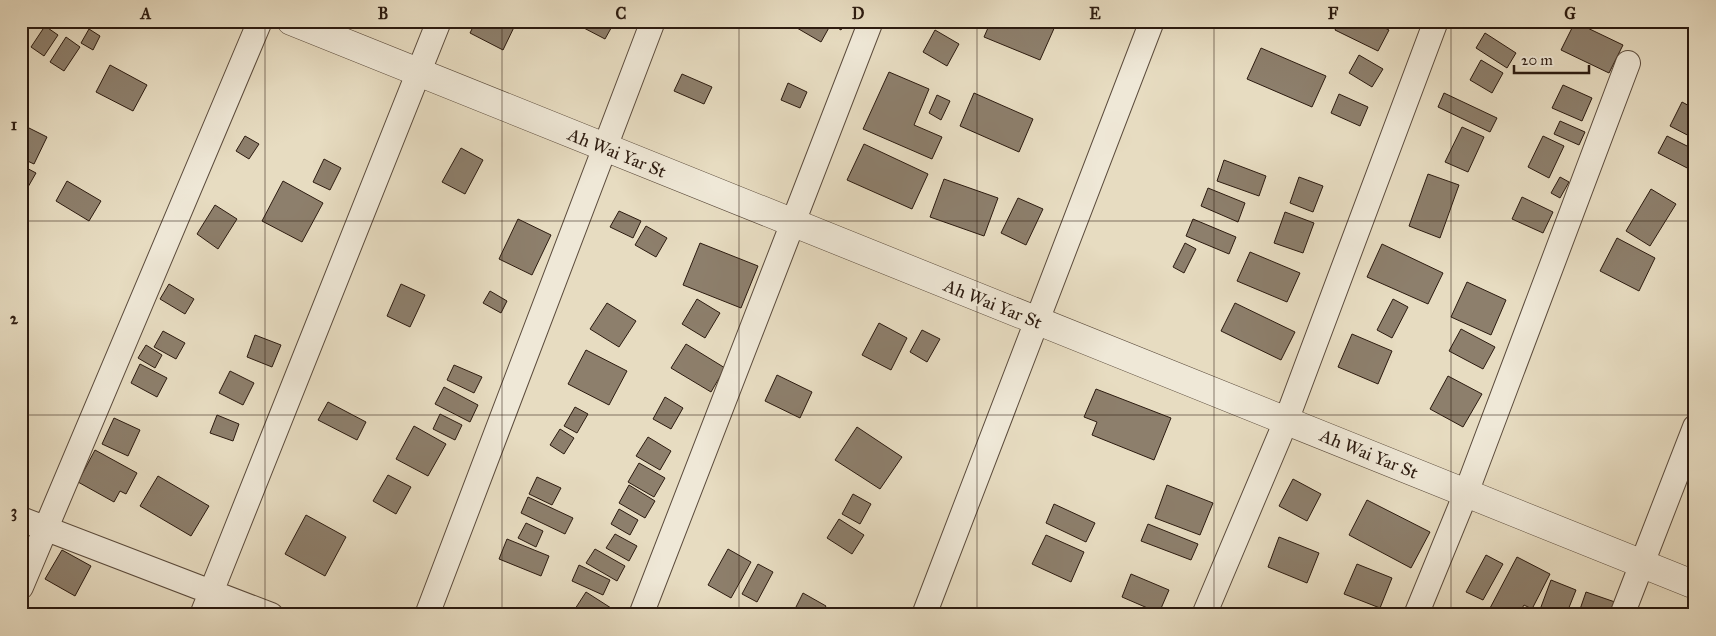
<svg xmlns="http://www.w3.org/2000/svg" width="1716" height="636" viewBox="0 0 1716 636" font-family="'IM FELL Great Primer',serif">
  <rect width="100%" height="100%" fill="#e7dcc1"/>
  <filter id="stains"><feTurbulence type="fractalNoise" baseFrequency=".004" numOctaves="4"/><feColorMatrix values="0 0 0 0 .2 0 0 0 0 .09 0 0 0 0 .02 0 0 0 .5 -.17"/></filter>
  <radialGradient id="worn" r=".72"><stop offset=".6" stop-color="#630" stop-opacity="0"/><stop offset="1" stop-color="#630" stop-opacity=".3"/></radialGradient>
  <path fill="#8d7f6c" stroke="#2c1b10" d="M476,21H517L503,50L470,33Z
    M585,21H615L605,39L582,27Z
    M801,21H846L841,30L831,24L821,42L797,28Z
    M991,21H1050L1056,24L1040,60L984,37Z
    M1339,21H1371L1389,30L1378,51L1335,30Z
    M1575,22L1623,45L1609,73L1561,50Z
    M45,26L58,35L44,56L31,47Z
    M89,29L100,36L93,50L81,43Z
    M935,30L959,44L947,66L923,52Z
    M1485,33L1516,53L1507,68L1476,48Z
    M66,37L80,47L64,71L50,62Z
    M1261,48L1326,76L1312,107L1247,79Z
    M1695,49V68L1688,65Z
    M1359,55L1383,69L1372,87L1349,73Z
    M1481,60L1503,73L1492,93L1470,80Z
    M110,65L147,85L133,111L96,92Z
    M889,72L929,89L914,125L942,137L932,159L863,129Z
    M682,74L712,87L704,104L674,91Z
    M788,83L807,92L800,108L781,100Z
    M1563,85L1592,98L1582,121L1552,108Z
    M974,93L1033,119L1019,152L960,126Z
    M1444,93L1497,118L1490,132L1438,107Z
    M1339,94L1368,107L1360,126L1331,113Z
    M937,95L950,101L941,120L929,113Z
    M1682,102L1695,109V139L1670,126Z
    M1560,121L1585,132L1579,145L1554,134Z
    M27,127L47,137L34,164L21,158V140Z
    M1462,127L1484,137L1468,172L1445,162Z
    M245,136L259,144L249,159L236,151Z
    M1543,136L1564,146L1549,178L1528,167Z
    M1667,136L1695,150L1693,171L1658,153Z
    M864,144L928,174L912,209L847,180Z
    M461,148L483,160L465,194L442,182Z
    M324,159L341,168L330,190L313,182Z
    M1224,160L1266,176L1259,196L1217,181Z
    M21,165L36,173L28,187L21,184Z
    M1428,174L1459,185L1440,238L1409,226Z
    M1299,177L1323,186L1313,212L1290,203Z
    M1560,177L1569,182L1560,198L1551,193Z
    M944,179L998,198L984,236L930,217Z
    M67,181L101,201L89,221L56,201Z
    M283,181L323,203L302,242L262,221Z
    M1208,188L1245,203L1238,222L1201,206Z
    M1651,189L1676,204L1650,246L1626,231Z
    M1522,197L1553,212L1543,233L1512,219Z
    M1018,198L1043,209L1026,245L1001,233Z
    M215,205L237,219L218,249L197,234Z
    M619,211L641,221L633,238L610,227Z
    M1285,212L1314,223L1303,253L1274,243Z
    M518,219L551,235L532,275L499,259Z
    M1193,219L1236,237L1229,254L1186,236Z
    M646,226L667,238L656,257L635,245Z
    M1617,238L1655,258L1639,291L1600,271Z
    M700,243L758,266L741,308L683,285Z
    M1185,243L1196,249L1184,273L1173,267Z
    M1382,244L1443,273L1428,304L1367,277Z
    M1250,252L1300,273L1287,302L1237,281Z
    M1467,282L1506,300L1491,335L1451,317Z
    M169,284L194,299L185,314L160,299Z
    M401,284L425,295L410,327L387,316Z
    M490,291L507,301L501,313L483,303Z
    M697,299L720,313L705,338L682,324Z
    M1393,299L1408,307L1392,338L1377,330Z
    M607,303L636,321L619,347L590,329Z
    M1235,303L1295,332L1281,360L1221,331Z
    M879,323L907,338L891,370L862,355Z
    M1461,329L1495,347L1483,369L1449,351Z
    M922,330L940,339L927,362L910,352Z
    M163,331L185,343L176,359L154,347Z
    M1352,334L1392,351L1378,384L1338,367Z
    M255,335L281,345L272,367L247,357Z
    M686,344L725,368L711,392L671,368Z
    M146,345L162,355L155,368L138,358Z
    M586,350L627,371L609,405L568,384Z
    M140,364L167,378L157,397L131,383Z
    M454,365L482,377L474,393L447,380Z
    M230,371L254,383L243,405L219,393Z
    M777,375L812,392L800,418L765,401Z
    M1448,376L1482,394L1463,427L1430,409Z
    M444,387L478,405L470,422L435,404Z
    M1096,389L1171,418L1154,460L1092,435L1097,422L1084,417Z
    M665,397L683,408L671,429L653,419Z
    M328,402L366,422L357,440L318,420Z
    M575,407L588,414L577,433L564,426Z
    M440,414L462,425L455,440L433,429Z
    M217,415L239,424L233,441L210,433Z
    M114,418L140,430L128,456L102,444Z
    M414,426L446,444L428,476L396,459Z
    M857,427L902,457L880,489L835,460Z
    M560,429L574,438L564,454L550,445Z
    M648,437L671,451L660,470L636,456Z
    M95,450L137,473L126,494L120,491L114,502L78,482Z
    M639,463L665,478L654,497L628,482Z
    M388,475L411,487L396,514L373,501Z
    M158,476L209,506L191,536L140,506Z
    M537,477L561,488L552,505L529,494Z
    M1293,479L1321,494L1307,521L1279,506Z
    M629,485L655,501L645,518L619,503Z
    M1167,485L1213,503L1200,535L1155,518Z
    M853,494L871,504L860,524L842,514Z
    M528,497L573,518L565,534L521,513Z
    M1367,500L1430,532L1411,568L1349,535Z
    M1054,504L1095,523L1086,542L1046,523Z
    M619,509L638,520L630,535L611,524Z
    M306,515L346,537L325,576L285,554Z
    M839,519L864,535L852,554L827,538Z
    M526,523L543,531L536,547L518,538Z
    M1148,524L1198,544L1191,560L1141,541Z
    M615,534L637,546L629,561L606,548Z
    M1046,535L1084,552L1071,582L1032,564Z
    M1279,537L1319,553L1307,583L1268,567Z
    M507,539L549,556L541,576L499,559Z
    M595,549L625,566L617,581L586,563Z
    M728,549L751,562L731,598L708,585Z
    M62,550L91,566L75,596L45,579Z
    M1486,555L1503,564L1483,600L1466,592Z
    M1517,557L1550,574L1532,609L1524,605L1518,615H1497L1489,610Z
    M758,564L773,572L757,602L742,594Z
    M1357,564L1392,578L1380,608L1344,594Z
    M579,565L610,580L603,595L572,581Z
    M1131,574L1169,590L1159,613L1122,597Z
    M1551,580L1576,590L1566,615H1538Z
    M586,592L611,608L607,615H584L575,609Z
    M1586,592L1615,602L1610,615H1578Z
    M803,593L826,606L821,615H792Z"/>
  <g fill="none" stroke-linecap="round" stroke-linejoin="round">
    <defs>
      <path id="minor" d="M21,519L271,615
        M21,587L260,21
        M202,615L439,21
        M427,615L653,21
        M641,615L871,21
        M924,615L1152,21
        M1204,615L1286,421L1436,21
        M1416,615L1466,493L1628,63
        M1622,615L1695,427"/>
      <path id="tertiary" d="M291,21L1695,585"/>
    </defs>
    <use href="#minor" stroke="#5b4b3c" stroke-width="26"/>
    <use href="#tertiary" stroke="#5b4b3c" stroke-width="29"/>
    <use href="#minor" stroke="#efe8d7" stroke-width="24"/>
    <use href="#tertiary" stroke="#efe8d7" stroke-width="28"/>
  </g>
  <path fill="none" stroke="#2c1b10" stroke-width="1" stroke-opacity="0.55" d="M265,21V615M502,21V615M739,21V615M977,21V615M1214,21V615M1451,21V615M21,221H1695M21,415H1695"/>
  <g text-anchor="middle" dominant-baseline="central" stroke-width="4" stroke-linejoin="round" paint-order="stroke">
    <g font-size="18" fill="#2c1b10" stroke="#efe8d7">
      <text transform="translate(617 153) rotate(22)">Ah Wai Yar St</text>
      <text transform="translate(993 304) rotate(22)">Ah Wai Yar St</text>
      <text transform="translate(1369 454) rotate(22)">Ah Wai Yar St</text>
    </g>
  </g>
  <rect width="1716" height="636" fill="none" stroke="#e7dcc1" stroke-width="55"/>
  <path d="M1514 65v8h75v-8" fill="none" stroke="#2c1b10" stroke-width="2.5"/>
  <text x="1521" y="65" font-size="15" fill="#2c1b10" stroke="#efe8d7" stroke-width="4" paint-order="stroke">20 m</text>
  <rect x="28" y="28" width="1660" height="580" fill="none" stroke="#2c1b10" stroke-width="2"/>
  <g font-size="16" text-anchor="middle" font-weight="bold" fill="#2c1b10">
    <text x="146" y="19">A</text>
    <text x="383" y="19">B</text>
    <text x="621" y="19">C</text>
    <text x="858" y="19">D</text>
    <text x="1095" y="19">E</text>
    <text x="1333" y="19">F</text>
    <text x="1570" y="19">G</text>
    <text x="14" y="130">1</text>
    <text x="14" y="324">2</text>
    <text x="14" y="517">3</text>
  </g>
  <rect width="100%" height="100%" filter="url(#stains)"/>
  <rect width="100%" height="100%" fill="url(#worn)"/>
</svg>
